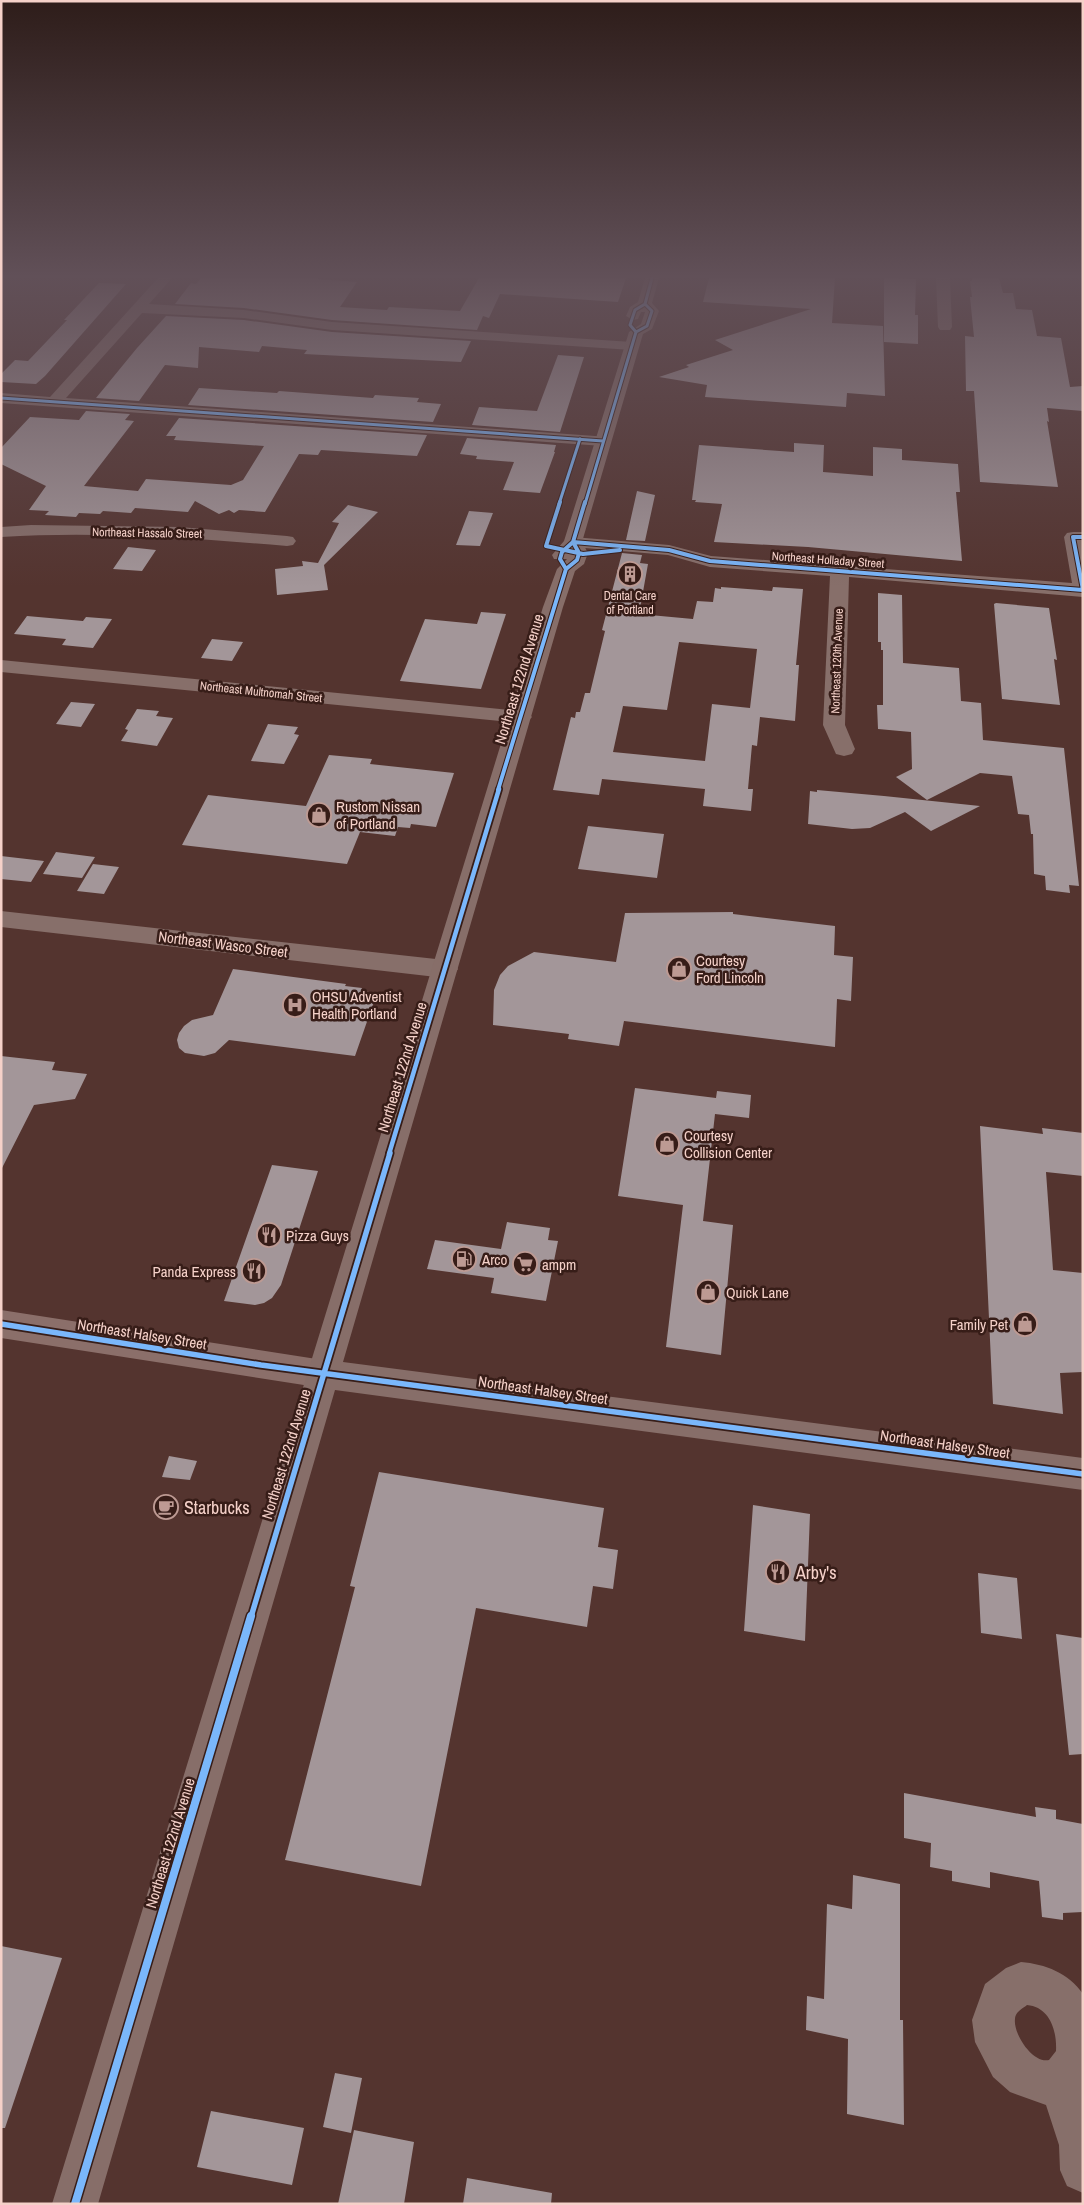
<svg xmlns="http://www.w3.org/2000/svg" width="1084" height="2205" viewBox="0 0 1084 2205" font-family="'Archivo Narrow',sans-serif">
  <rect width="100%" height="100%" fill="#54342f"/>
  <path fill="#a39699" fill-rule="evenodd" d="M201,278H318L317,279L357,282L340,307L387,310L389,307L460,311L479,278H626L618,302L500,294L489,318L483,316L477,330L332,320L244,308L175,304L191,283L196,284Z
    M709,278H835L832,323L883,326L885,396L847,393L846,407L705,397L707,385L659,377L689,367L686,365L733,350L715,340L811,309L703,302Z
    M884,278L916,279L915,315H918V344L884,342Z
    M972,278H999L1003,293H1013L1016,309L1032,310L1037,336L1061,338L1070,387L1083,386V411L1047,408L1049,422L1047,421L1058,487L980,482L974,391H966L965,336L974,337L970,297H972L970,281H972Z
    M99,283L126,284L45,376L36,384L1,382V374L15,360L28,361L67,320H64Z
    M166,316L244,320L332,332L471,341L461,362L304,354L307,350L262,346L259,352L199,347L198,368L165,365L139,401L96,398L137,348Z
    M558,355L584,357L560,432L472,425L479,407L537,411Z
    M199,388L277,393L279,391L373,398L375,395L419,398L417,402L441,404L433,422L188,405Z
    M86,411L130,414L125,420L134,421L84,486L138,491L146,479L231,485L243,480L264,446L174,440L176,436H166L179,418L427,435L417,456L321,450L318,455L299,454L265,512L239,510L234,513L229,510L219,514L195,501L188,512L135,508L131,513L103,511L100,514L79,513L76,517L45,515L49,511L29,510L46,486L1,464V448L30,417L79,420Z
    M467,438L556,445L554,452H555L540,493L503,490L514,462L476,459L477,456L460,454Z
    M794,443L824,445L823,472L873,476V447L902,449V460L958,464L960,492H956L962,561L808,547L714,542L722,504L695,502L696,500H692L699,445L794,452Z
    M637,491L655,495L645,541L626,540Z
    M348,505L378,512L324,565L328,590L277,595L275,569L303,566L302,561L318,563L339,523L332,522Z
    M469,511L493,513L480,546L456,545Z
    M128,547L156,550L142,571L113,569Z
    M622,553L642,555L640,563L648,564L639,614L693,619L697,601L713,602L715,588L721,589V587L772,591L773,587L803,589L796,665H799L795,721L760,717L757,746L752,745L748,789H753L751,811L703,806L705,789L602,779L599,795L553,790L571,717L575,718L576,712H580L585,693H590L605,631L602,630ZM679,642L757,649L750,708L712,704L705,761L613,752L623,706L667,710Z
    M878,593L902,595L903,663L959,668L961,701L981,703L983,740L1064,748L1079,886L1069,885L1070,893L1046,890L1045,876L1034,874L1033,834H1031L1029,815L1018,814L1012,776L980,773L927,800L896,777L912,769L911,732L878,729L877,705H883V650H881V642H878Z
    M996,603L1049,608L1057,660L1054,659L1060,705L1002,699L994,604Z
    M481,612L506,614L481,689L400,681L425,619L477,624Z
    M27,616L83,621L86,617L112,619L93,648L62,645L66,639L14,634Z
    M212,639L243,642L232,661L201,658Z
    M71,702L95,704L81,727L56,724Z
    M137,709L159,711L156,716L173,718L157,746L121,741L128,730L125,729Z
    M268,724L298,727L294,734L299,735L284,764L251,761Z
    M329,755L372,759L370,764L454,773L436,827L411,824L410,828L398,827L395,836L360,832L347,864L182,845L208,795L306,806Z
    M817,790L884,796L980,806L931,831L905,812L870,828L852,829L808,824L810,791L817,792Z
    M588,826L664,834L657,878L578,869Z
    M56,852L95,857L82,878L43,874Z
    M1,856L44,861L31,882L1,879Z
    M93,864L119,867L104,894L77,891Z
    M733,912V914L835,926L834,955L853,957L851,1001L837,999L835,1047L624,1021L619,1046L568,1039L569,1034L493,1025L494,990L500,975L508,966L534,952L616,962L625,913Z
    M233,969L346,984L345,986L362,988L361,991L377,993L355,1056L229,1040L215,1053L204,1056L185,1053L179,1048L177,1040L179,1033L184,1026L192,1020L213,1015Z
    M1,1056L55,1062L52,1070L87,1074L75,1099L34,1105L1,1170Z
    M635,1088L716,1098L717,1091L751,1095L749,1118L715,1114L703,1221L733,1225L721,1355L666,1347L683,1205L618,1196Z
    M980,1126L1043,1134L1042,1128L1083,1133V1176L1046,1172L1053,1270L1083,1273V1372L1060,1373L1063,1414L993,1404Z
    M272,1165L318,1171L281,1285L272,1298L264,1303L255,1305L224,1301Z
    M507,1222L550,1228L548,1240L558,1241L546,1301L491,1293L494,1278L427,1269L435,1240L501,1249Z
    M169,1456L197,1461L190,1480L162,1477Z
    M379,1472L604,1508L598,1547L618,1550L613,1589L593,1586L587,1627L476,1608L421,1886L285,1860L355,1587L350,1586Z
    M753,1505L810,1514L805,1641L744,1631Z
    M978,1573L1017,1578L1022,1639L981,1633Z
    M1056,1634L1083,1638V1754L1069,1755Z
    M904,1793L1036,1817L1035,1807L1056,1810V1819L1083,1824V1912L1063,1913V1920L1042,1917L1039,1881L990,1872V1888L952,1881V1871L930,1867L931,1843L904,1838Z
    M853,1875L900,1884V2020H903L904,2125L847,2114L848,2039L806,2030L807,1996L824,1999L827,1904L852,1909Z
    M1,1946L62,1958L5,2128H1Z
    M335,2073L362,2078L351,2133L323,2127Z
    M211,2111L304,2128L292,2185L197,2167Z
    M354,2130L414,2142L404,2204H338Z
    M467,2178L552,2193L551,2204H463Z"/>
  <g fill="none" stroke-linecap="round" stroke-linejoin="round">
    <path fill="#876f6a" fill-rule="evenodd" d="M158,278H172L149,304L244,310L332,322L632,342L637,343L639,346L637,349L632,350L332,330L244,318L142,313L66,398L609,437L611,441L609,445L603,446L1,403V393L50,397Z
      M936,278H950L952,327L950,330H940L938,327Z
      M31,525L180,527L287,536L293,537L296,541L293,545L287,546C192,538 96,531 1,537V527Z
      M1073,532H1083V597L849,577L845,725L855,749L852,754L844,756L836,754L823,725L830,576L710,567L668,555L573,547L567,546L564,542L567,538L573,537L669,545L711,556L1072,583L1064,537L1067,533Z
      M1,660L521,711L528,713L532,717L528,721L521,723L1,672Z
      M1,911L445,960L454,963L458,969L454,975L445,978L1,927Z
      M1021,1962C1045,1964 1069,1973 1083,1994V2193L1067,2186L1060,2170L1059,2145L1046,2105L1010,2092L993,2077L975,2042L972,2020L985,1984L1006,1968ZM1027,2005C1050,2007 1057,2031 1056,2051L1049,2060C1033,2064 1013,2034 1015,2019C1015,2012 1022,2009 1027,2005Z"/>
    <path fill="#8b6f6a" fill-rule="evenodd" d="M1,1310L323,1360L334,1364L339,1374L334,1384L323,1388L1,1338Z"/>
    <path fill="#876e69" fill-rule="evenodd" d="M645,278H659L652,303L659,311L652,329L643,334L582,542L588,553L584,564L575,571L563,607L343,1362L1083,1458V1490L335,1390L98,2204H52L543,607L557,569L567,559H554L552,555L564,541L629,332L641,324L645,312H641L638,319L633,320L626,316L630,307L638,302Z"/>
    <defs>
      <path id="cycleway-far4" d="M636,332L630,325L635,310L645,304L652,278
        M1,398L603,441
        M559,504L580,439
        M585,504L636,332L647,326L652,311L645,304"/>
      <path id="cycleway-far3" d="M560,502L546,546L583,554L620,550
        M573,542L669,550L710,561L1083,590L1073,537H1083
        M566,569L560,559L562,552L573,542L585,502
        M498,790L566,569L577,560L579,553L573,542"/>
      <path id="cycleway-far2" d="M389,1154L499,789"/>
      <path id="cycleway-far1" d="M1,1324L261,1365L1083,1474
        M251,1617L390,1153"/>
      <path id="cycleway" d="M75,2204L251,1616"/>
    </defs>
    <use href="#cycleway-far4" stroke="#371d18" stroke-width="5"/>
    <use href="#cycleway-far3" stroke="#371d18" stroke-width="6"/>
    <use href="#cycleway-far2" stroke="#371d18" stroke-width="8"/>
    <use href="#cycleway-far1" stroke="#371d18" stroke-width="9"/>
    <use href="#cycleway" stroke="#371d18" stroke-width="11"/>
    <use href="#cycleway-far4" stroke="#7ab7fb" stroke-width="3"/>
    <use href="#cycleway-far3" stroke="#7ab7fb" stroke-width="4"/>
    <use href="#cycleway-far2" stroke="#7ab7fb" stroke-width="4.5"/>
    <use href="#cycleway-far1" stroke="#7ab7fb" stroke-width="5.5"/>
    <use href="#cycleway" stroke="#7ab7fb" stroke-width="8"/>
  </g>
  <linearGradient id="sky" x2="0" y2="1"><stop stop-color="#2e1d1a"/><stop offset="0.47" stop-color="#615058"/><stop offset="1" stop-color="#615058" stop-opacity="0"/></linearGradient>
  <rect width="1084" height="587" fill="url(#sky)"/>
  <defs>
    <symbol id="building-ring" viewBox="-11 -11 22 22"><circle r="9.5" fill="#371d18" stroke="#bd9a93" stroke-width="1.5"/><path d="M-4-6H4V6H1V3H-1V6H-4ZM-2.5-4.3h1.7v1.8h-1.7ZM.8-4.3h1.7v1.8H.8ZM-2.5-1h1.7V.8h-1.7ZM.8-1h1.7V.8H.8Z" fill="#bd9a93"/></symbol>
    <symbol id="shop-ring" viewBox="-11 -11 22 22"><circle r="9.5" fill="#371d18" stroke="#bd9a93" stroke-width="1.5"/><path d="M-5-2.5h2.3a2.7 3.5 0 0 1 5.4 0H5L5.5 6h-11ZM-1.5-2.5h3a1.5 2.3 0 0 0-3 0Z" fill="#bd9a93"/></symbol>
    <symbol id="hospital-ring" viewBox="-11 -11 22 22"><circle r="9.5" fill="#371d18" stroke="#bd9a93" stroke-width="1.5"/><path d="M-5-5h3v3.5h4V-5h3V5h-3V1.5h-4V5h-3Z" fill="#bd9a93"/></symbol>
    <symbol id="restaurant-ring" viewBox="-11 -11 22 22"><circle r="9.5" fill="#371d18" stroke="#bd9a93" stroke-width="1.5"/><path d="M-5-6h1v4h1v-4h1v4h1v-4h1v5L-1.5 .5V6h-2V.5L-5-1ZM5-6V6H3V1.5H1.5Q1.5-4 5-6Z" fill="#bd9a93"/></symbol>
    <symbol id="fuel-ring" viewBox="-11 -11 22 22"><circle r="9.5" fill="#371d18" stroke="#bd9a93" stroke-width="1.5"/><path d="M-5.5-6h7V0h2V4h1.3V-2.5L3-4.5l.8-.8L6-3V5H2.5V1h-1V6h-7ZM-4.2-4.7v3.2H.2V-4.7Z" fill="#bd9a93"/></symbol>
    <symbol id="supermarket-ring" viewBox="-11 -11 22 22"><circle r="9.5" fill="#371d18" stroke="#bd9a93" stroke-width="1.5"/><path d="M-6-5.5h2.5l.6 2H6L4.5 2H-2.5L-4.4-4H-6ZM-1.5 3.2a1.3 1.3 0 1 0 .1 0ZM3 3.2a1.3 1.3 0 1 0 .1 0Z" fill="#bd9a93"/></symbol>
    <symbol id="cafe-ring" viewBox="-11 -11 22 22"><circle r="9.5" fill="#371d18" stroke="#bd9a93" stroke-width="1.5"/><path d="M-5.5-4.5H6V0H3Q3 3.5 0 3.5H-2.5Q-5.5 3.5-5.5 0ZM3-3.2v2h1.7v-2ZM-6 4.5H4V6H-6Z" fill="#bd9a93"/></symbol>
  </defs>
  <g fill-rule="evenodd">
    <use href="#building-ring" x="616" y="560" width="28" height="28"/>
    <use href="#shop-ring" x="305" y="801" width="28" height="28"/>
    <use href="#shop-ring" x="665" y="955" width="28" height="28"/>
    <use href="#hospital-ring" x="281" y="991" width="28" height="28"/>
    <use href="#shop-ring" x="653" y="1130" width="28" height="28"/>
    <use href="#restaurant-ring" x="255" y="1221" width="28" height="28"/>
    <use href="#fuel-ring" x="450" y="1245" width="28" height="28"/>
    <use href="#supermarket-ring" x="511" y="1250" width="28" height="28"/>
    <use href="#restaurant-ring" x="240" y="1257" width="28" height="28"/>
    <use href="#shop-ring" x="694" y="1278" width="28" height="28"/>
    <use href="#shop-ring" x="1011" y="1310" width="28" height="28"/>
    <use href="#cafe-ring" x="152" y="1493" width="28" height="28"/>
    <use href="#restaurant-ring" x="764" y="1558" width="28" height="28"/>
  </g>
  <g text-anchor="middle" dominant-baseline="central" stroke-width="5" stroke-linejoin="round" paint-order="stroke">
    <g font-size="12" fill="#f5d1c9" stroke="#371d18">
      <text transform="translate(147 533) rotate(1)">Northeast Hassalo Street</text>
      <text transform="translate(828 560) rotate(4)">Northeast Holladay Street</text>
      <text transform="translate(837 661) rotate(-88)">Northeast 120th Avenue</text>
      <text transform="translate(261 692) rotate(6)">Northeast Multnomah Street</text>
    </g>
    <g font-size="12" fill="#f5d1c9" stroke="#371d18">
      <text x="630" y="596">Dental Care<tspan x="630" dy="14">of Portland</tspan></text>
    </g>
    <g font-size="15" fill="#f5d1c9" stroke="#371d18">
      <text transform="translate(519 679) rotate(-73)">Northeast 122nd Avenue</text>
      <text transform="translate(223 944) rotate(7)">Northeast Wasco Street</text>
      <text transform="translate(402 1067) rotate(-73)">Northeast 122nd Avenue</text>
      <text transform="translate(142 1334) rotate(9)">Northeast Halsey Street</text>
      <text transform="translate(543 1390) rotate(8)">Northeast Halsey Street</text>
      <text transform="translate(945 1444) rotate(8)">Northeast Halsey Street</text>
      <text transform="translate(286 1454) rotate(-73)">Northeast 122nd Avenue</text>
      <text transform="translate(170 1843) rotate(-73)">Northeast 122nd Avenue</text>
    </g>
    <g font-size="15" fill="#f5d1c9" stroke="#371d18" text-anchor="start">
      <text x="336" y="806">Rustom Nissan<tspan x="336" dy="17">of Portland</tspan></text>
      <text x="696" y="960">Courtesy<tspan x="696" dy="17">Ford Lincoln</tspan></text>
      <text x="312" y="996">OHSU Adventist<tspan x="312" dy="17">Health Portland</tspan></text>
      <text x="684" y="1135">Courtesy<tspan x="684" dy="17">Collision Center</tspan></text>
      <text x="286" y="1235">Pizza Guys</text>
      <text x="482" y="1259">Arco</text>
      <text x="542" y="1264">ampm</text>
      <text x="236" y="1271" text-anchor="end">Panda Express</text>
      <text x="726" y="1292">Quick Lane</text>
      <text x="1008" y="1324" text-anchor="end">Family Pet</text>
    </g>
    <g font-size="18" fill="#f5d1c9" stroke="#371d18" text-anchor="start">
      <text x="184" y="1507">Starbucks</text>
      <text x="796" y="1572">Arby's</text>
    </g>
  </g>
  <rect width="1084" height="2205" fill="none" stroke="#f5d1c9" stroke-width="5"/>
</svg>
